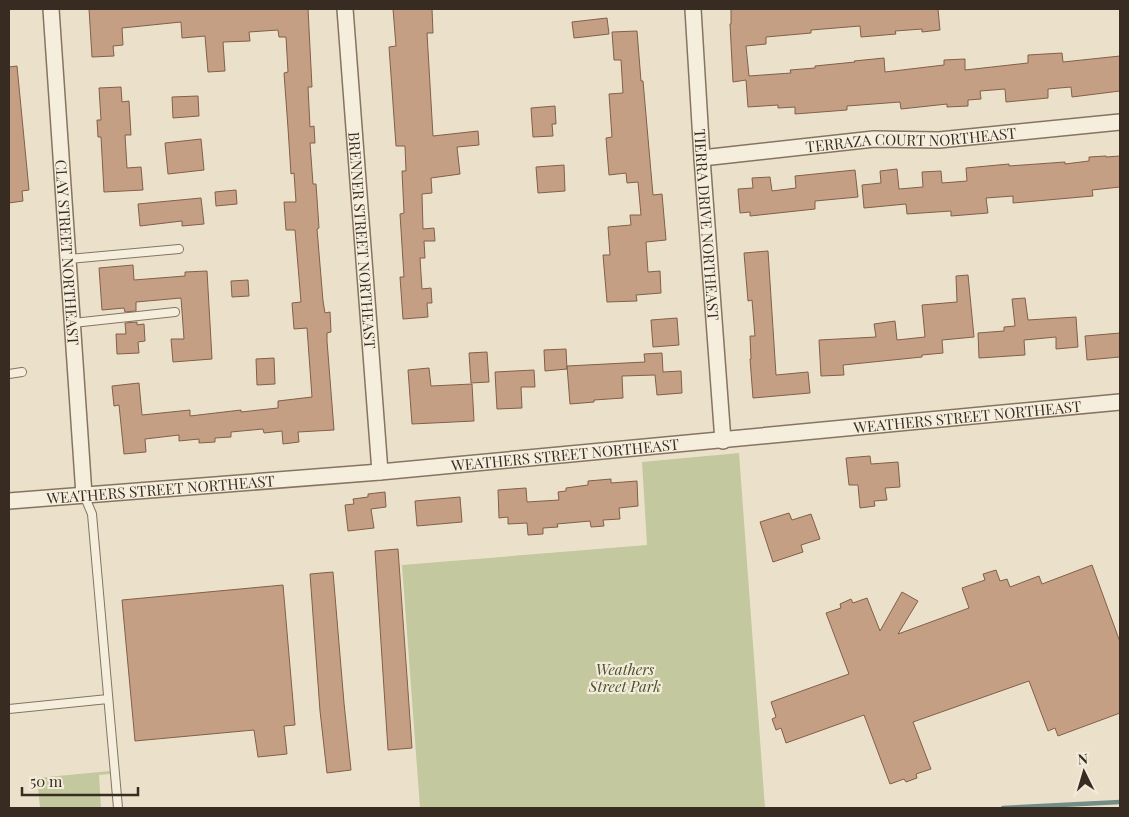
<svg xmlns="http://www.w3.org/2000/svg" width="1129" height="817" viewBox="0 0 1129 817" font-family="'Playfair Display',serif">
  <rect width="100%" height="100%" fill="#ebe1ca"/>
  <path fill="#c3c89f" d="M739,453L765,808H420L402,565L647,545L642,462Z
    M110,771V774L99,775L101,808H40L37,778Z"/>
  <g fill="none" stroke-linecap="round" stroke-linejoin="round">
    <path stroke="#718d86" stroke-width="4.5" d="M1003,808L1120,802"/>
  </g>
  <path fill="#c59f84" stroke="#825f48" d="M89,9H308L312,87H308L310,127L314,126L315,143H310L313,184H316L319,228L317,229L323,301L325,313L330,312L331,332L327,333V341L334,430L298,432L299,442L283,444L282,431L264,433L263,429L231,432V437L215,438V442L199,443V439L179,441V435L145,439L146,452L124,454L119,405L114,406L112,386L139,383L142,415L190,410V416L241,410V412L278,408V401L312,397L307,328L294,329L292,303L301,302L295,230H286L284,202H296L294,173L291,174L288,128L284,73L288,72L286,37H279L278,30L249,32L250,41L223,42L225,71L208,72L205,36L182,38L181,22L122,28L123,45L113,46L114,56L92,57Z
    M393,9H432L433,33H427L433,136L478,131L479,145L457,147L460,174L431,178L432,193L422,194L423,229L434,228L435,241H424L425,258H420L422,289L431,288L432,303H427L428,317L403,319L400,277H404L400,214L404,213L402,171H406L405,146H396L389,47L396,46Z
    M731,9H938L940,30L922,32V29L895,31L896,34L861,37L860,26L811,30V33L766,37V44L746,46L749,76L791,73L790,70L815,68V66L855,62L854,61L884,58L885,72L944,65V60L965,59V70L1028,63V55L1062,53L1063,62L1120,56V91L1072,97L1071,87L1048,89V98L1006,102L1005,89L980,91L981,99L968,100V106L947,107V104L901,109L900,102L847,106V110L795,114V107L778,108V105L748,107L746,80L733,82L730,24H731Z
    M607,18L609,34L574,38L572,22Z
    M637,31L641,81H643L653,195L662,194L666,240L646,242L648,272L660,271L661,293L636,295L637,301L607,302L603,255H610L608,227L631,225L630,215H641L638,182L627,183L626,173L609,175L606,138L612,137L609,94L623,93L621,60H614L612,32Z
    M17,66L29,190L22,191L23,201L9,203V67Z
    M121,87L122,102L129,101L131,135H125L127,168L141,167L143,190L104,192L101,137H98L97,120H101L99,88Z
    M198,96L199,116L173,118L172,97Z
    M555,106L556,124H552L553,136L533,137L531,108Z
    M201,139L204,170L168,174L165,143Z
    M1106,156V157L1120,156V187L1092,190L1093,196L1013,203V196L986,198L988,213L951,216V211L907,214L906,204L864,208L862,185L881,183L880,171L897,169L899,189L923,187L922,172L941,171L942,183L967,181L966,168L1009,164V166L1065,162V164L1089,161V157Z
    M564,165L565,191L538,193L536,167Z
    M855,170L858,197L815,201V209L750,216V212L740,213L738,189L753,188L752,178L770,177L772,191L796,188L795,176Z
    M236,190L237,204L216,206L215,192Z
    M201,198L204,224L182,226V221L140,226L138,204Z
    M768,251L776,375L808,372L810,393L753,398L750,359H751L750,336H755L752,300L748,301L744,253Z
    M133,265L134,280L185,276V272L207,271L212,359L173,362L171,339H184L181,298L136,302V311L125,312L124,308L102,310L99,268Z
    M968,275L974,337L942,340L943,353L922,355V357L843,365L844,375L821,376L819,340L876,337L874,324L895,321L897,340L925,337L922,305L957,302L956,276Z
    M248,280L249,296L232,297L231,281Z
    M1025,298L1028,320L1076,317L1078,347L1056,349V337L1024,340L1025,355L979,358L978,333L1004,331V327L1015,326L1012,299Z
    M677,318L679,345L653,347L651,320Z
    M137,322V325L144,324L145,341L138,342L139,353L117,354L116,334H126L125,323Z
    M1120,333V357L1087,360L1085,336Z
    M566,349L567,369L545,371L544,350Z
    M487,352L489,382L471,383L469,353Z
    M662,353L663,372L681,371L682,393L657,395L655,375L622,376L623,398L594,400V402L570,404L567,366L645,362L644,354Z
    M274,358L275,384L257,385L256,359Z
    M429,368L431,386L472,384L474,421L412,424L408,370Z
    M534,370L535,387H521L522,408L497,409L495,372Z
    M870,456L871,464L898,462L900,487L885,488L887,500L874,501L875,506L860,508L858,485H849L846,458Z
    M611,479V483L637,481L638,506L619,508L620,519L603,520L604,526L591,527L590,521L557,524L558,527L543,528V534L528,535L527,523L508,524V517L499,518L498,490L526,488L527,502L559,500L558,492L566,491V488L588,485V481Z
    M385,492L386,507L371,509L374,528L348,531L345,505L354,504L353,499L368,497V494Z
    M460,497L462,522L417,526L415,501Z
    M789,513L792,520L811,514L820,539L801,545L803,552L773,562L760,522Z
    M398,549L412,748L388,750L375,551Z
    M1092,565L1120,642V713L1058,736L1055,728L1048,731L1029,681L913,722L931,769L916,774L917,778L906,782L904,779L890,784L864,715L786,743L781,728L776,730L772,719L776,717L771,702L849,674L826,613L841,608L840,604L851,599L853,603L867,598L880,631L902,592L918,601L898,634L969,608L962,588L985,580L983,574L996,570L1000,581L1007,579L1010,587L1039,576L1042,584Z
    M333,572L344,703L351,770L327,773L320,711L310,574Z
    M283,585L295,725L284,726L287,754L258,757L254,730L135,741L122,600Z"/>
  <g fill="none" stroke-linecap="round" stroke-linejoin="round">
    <defs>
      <path id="service" d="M69,259L179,249
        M73,323L175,312
        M9,374L22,372
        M84,495L92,514L118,808
        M9,709L108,699"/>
      <g id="minor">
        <path id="s1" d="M51,9L84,495"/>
        <path id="s2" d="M345,9L380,472"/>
        <path id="s3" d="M693,9L702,158L723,441"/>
        <path id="s4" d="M702,158L874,139L939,140L1120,122"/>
        <path id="s5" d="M9,501L380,472L1120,402"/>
      </g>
    </defs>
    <use href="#service" stroke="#867460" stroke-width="10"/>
    <use href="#minor" stroke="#867460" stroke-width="18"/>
    <use href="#service" stroke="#f6eedd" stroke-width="8"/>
    <use href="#minor" stroke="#f6eedd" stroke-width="15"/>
  </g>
  <g text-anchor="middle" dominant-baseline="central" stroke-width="4.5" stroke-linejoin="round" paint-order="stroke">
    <g font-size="15" fill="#382c22" stroke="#f3ebd9">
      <text stroke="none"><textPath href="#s4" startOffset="210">TERRAZA COURT NORTHEAST</textPath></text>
      <text stroke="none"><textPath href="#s3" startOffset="216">TIERRA DRIVE NORTHEAST</textPath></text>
      <text stroke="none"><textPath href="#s2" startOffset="232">BRENNER STREET NORTHEAST</textPath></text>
      <text stroke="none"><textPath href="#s1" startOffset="244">CLAY STREET NORTHEAST</textPath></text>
      <text stroke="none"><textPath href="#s5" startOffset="962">WEATHERS STREET NORTHEAST</textPath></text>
      <text stroke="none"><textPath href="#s5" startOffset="558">WEATHERS STREET NORTHEAST</textPath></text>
      <text stroke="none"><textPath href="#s5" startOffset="152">WEATHERS STREET NORTHEAST</textPath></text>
    </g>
    <g font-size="15" font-style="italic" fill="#48522b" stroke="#f3ebd9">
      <text x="625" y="669">Weathers<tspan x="625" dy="17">Street Park</tspan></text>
    </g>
  </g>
  <rect width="1129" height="817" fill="none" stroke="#382c22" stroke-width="20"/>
  <g transform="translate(1084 772) rotate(355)" stroke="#f3ebd9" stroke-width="4" paint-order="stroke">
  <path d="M0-4L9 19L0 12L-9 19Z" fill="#382c22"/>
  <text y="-8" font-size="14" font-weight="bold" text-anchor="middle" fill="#382c22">N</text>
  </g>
  <path d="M22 787v8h116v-8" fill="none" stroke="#382c22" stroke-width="2.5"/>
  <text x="30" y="787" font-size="15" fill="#382c22" stroke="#f3ebd9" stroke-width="4" paint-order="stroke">50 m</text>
</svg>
